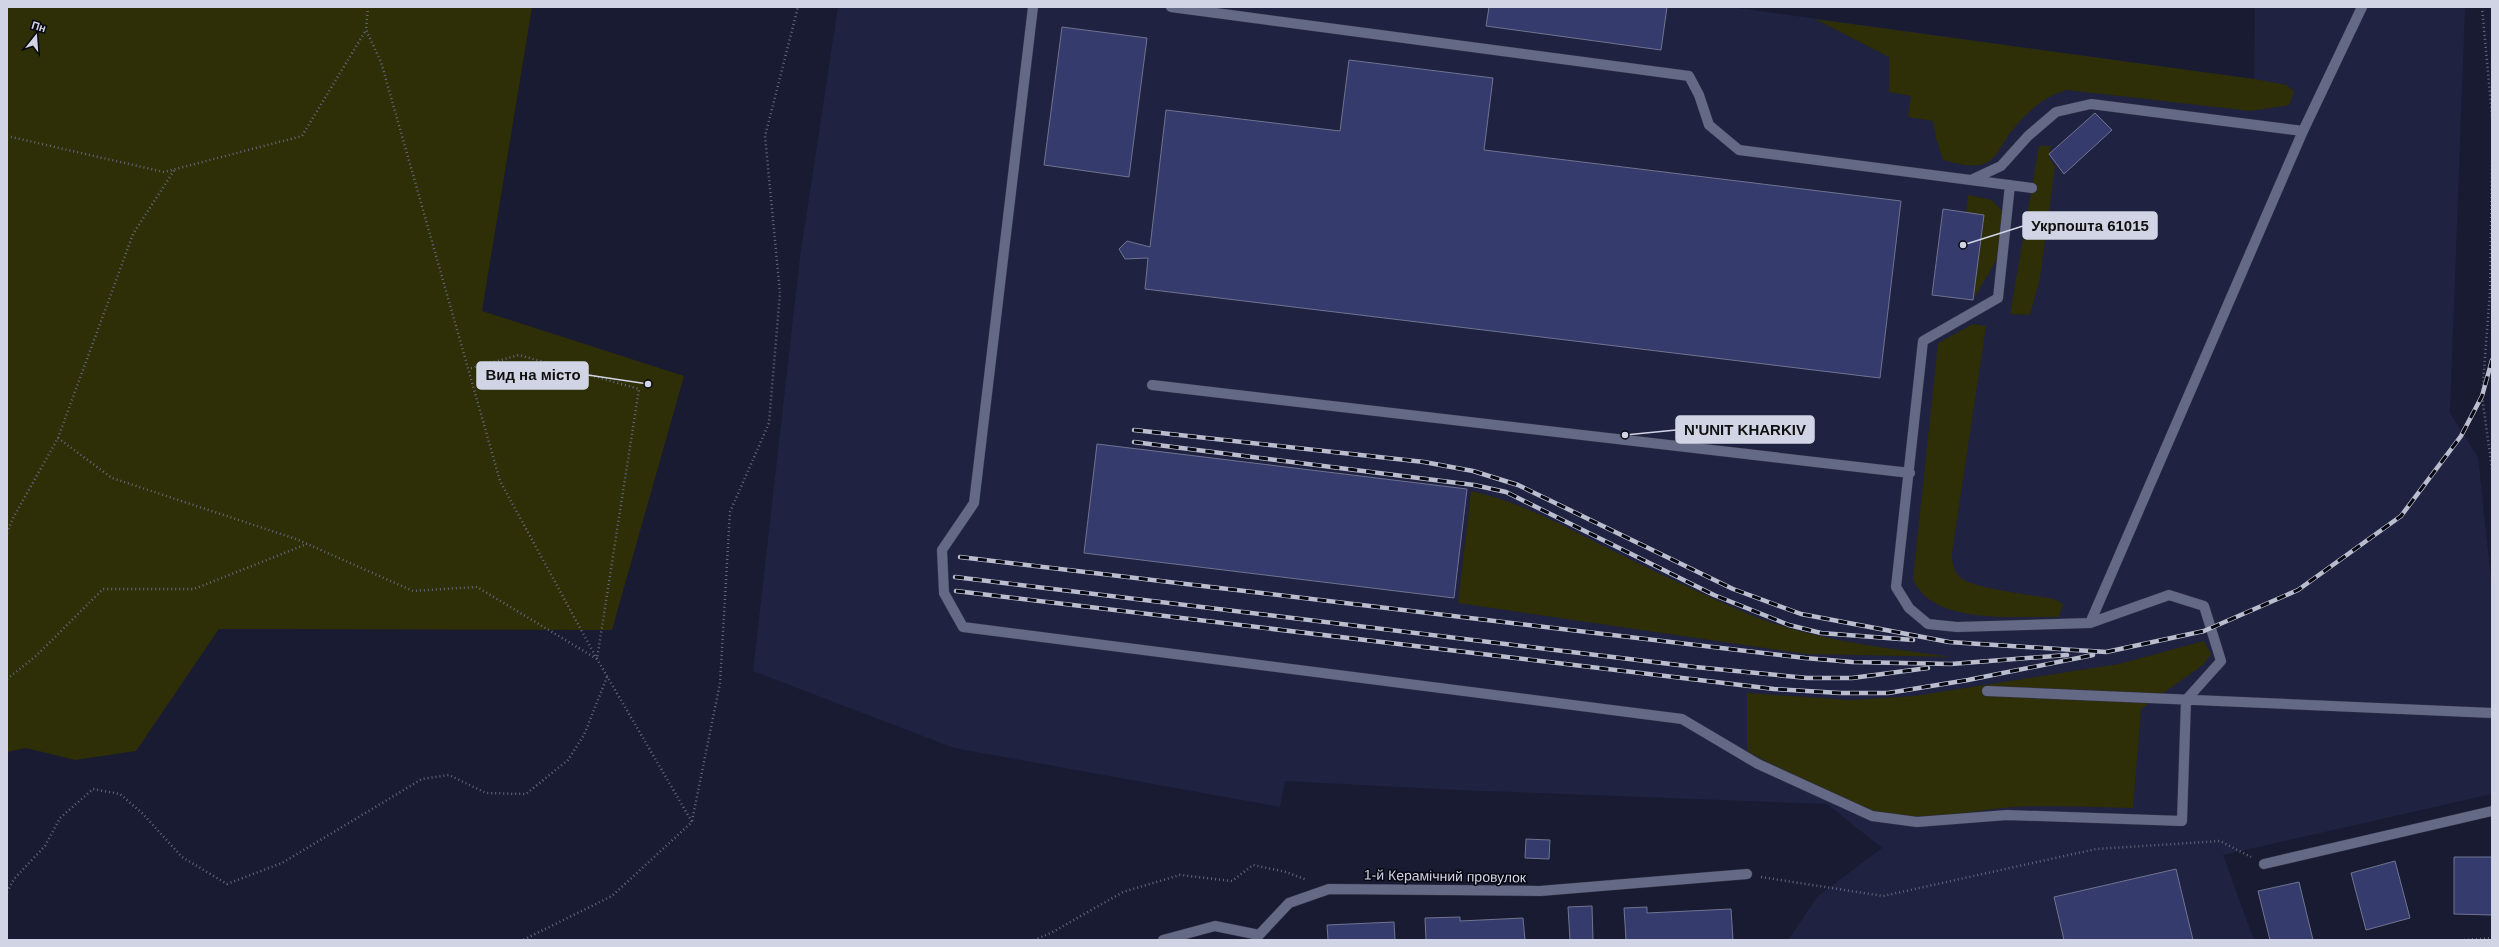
<svg xmlns="http://www.w3.org/2000/svg" width="2499" height="947" viewBox="0 0 2499 947" font-family="Helvetica,sans-serif">
  <rect width="100%" height="100%" fill="#191b33"/>
  <path fill="#1f2240" d="M838,7H1730L2254,79L2255,7H2465L2450,413L2478,457L2492,588V794L2223,855L2254,940H1788L1818,896L1882,848L1827,804L1457,790L1285,781L1280,807L954,748L753,671L800,257Z"/>
  <path fill="#2e2e07" d="M7,7H532L482,311L684,376L612,630L219,629L136,751L75,760L26,748L7,752Z
    M1815,19L2254,79L2287,85L2294,92L2289,105L2251,111L2067,90C2044,96 2026,113 2011,132C2002,143 1998,159 1983,164C1972,168 1954,163 1943,160L1936,138L1933,121L1908,117L1911,96L1889,92V57Z
    M2039,146H2051L2049,158L2055,166L2040,278L2030,315L2010,314Z
    M1968,195L1992,200L2003,212L1997,259L1973,300L1984,215L1966,212Z
    M1973,324L1986,326L1952,553C1952,561 1953,572 1961,578C1975,589 2034,595 2054,599L2063,604L2059,617C2017,616 1932,626 1913,579L1938,343Z
    M1471,491C1517,501 1559,523 1601,545C1647,568 1693,590 1741,611C1808,640 1880,647 1952,657L1806,654L1458,603Z
    M2204,641L2211,654L2203,665L2141,709L2133,808C2094,807 2054,805 2015,807C1977,809 1938,821 1900,816C1849,810 1792,775 1747,751V693L1850,700L1914,696L2119,664Z"/>
  <path fill="#363b6e" stroke="#6f7490" d="M1489,7H1667L1661,50L1486,26Z
    M1062,27L1147,38L1129,177L1044,165Z
    M1349,60L1493,78L1484,150L1901,201L1880,378L1145,289L1148,258L1125,259L1119,249L1127,241L1150,247L1166,110L1340,131Z
    M2095,113L2112,130L2064,174L2049,154Z
    M1943,209L1984,215L1973,300L1932,295Z
    M1097,444L1467,489L1454,598L1084,553Z
    M1526,839L1550,840L1549,859L1525,858Z
    M2454,857H2492V915L2454,914Z
    M2395,861L2410,918L2366,930L2351,873Z
    M2176,869L2193,940H2064L2054,897Z
    M2299,882L2313,940H2270L2258,891Z
    M1592,906L1593,940H1570L1568,907Z
    M1647,907V913L1731,909L1733,940H1626L1624,908Z
    M1460,917V921L1523,918L1525,940H1426L1425,918Z
    M1394,922L1395,940H1328L1327,925Z"/>
  <g fill="none" stroke-linecap="round" stroke-linejoin="round">
    <defs>
      <path id="service" d="M1033,7L974,503L942,550L944,593L963,627L1682,719L1758,764L1872,816L1917,822L2007,815L2182,821L2186,700L2221,661L2204,606L2169,595L2090,623
        M1171,7L1689,76L1699,95L1709,125L1739,150L2032,188
        M1971,180L2001,166L2028,136L2056,112L2091,104L2303,131L2362,7
        M2010,185L1998,298L1923,341L1896,587L1909,608L1928,624L1957,627L2090,623L2303,131
        M1152,385L1910,473
        M1987,691L2492,713
        M2264,864L2492,811"/>
      <path id="minor" d="M1163,940L1215,926L1259,935L1289,903L1329,889L1540,891L1747,874"/>
    </defs>
    <use href="#service" stroke="#323346" stroke-width="11"/>
    <use href="#minor" stroke="#323346" stroke-width="11"/>
    <path stroke="#66687d" stroke-width="2.5" stroke-dasharray="1 3" stroke-linecap="butt" d="M368,7L366,30L381,62L500,481L597,659L692,822L612,896L523,940
      M2482,7L2492,116
      M7,136L164,172L302,136L366,30
      M2492,161L2490,292L2482,396L2492,469
      M58,438L112,478L296,539L413,591L477,587L597,659L639,389L519,355L468,369
      M7,533L12,520L58,438L133,234L175,169
      M7,679L36,656L103,589H194L307,544
      M692,821L720,683L730,512L769,423L780,293L765,136L798,7
      M1761,877L1883,896L2096,849L2220,841L2251,857
      M7,892L14,879L45,846L60,818L93,789L120,794L143,814L182,857L227,884L282,863L422,779L449,775L486,793L526,794L568,760L584,735L607,677
      M1034,940L1051,933L1123,892L1180,875L1232,881L1253,865L1286,872L1307,880
      M2464,940L2492,938"/>
    <use href="#service" stroke="#646986" stroke-width="10"/>
    <use href="#minor" stroke="#646986" stroke-width="10"/>
    <defs>
      <path id="rail" d="M1134,430L1424,462L1473,471L1518,485L1733,589L1801,614L1949,642L2106,652L2204,631L2298,590L2401,516L2461,436L2482,396L2492,360
        M1134,442L1474,485L1506,492L1714,595L1789,625L1821,633L1913,640
        M960,557L1805,658L1852,662L1951,664L2067,655
        M955,577L1695,667L1807,678H1852L1928,668
        M956,591L1774,689L1840,693H1888L1968,680L2093,655"/>
    </defs>
    <use href="#rail" stroke="#babdce" stroke-width="4.5"/>
    <use href="#rail" stroke="#060711" stroke-width="3" stroke-dasharray="9" stroke-linecap="butt"/>
  </g>
  <g text-anchor="middle" dominant-baseline="central" stroke-width="3" stroke-linejoin="round" paint-order="stroke">
    <g font-size="14" fill="#d1d4e4" stroke="#060711">
      <text transform="translate(1445 876) rotate(1)">1-й Керамічний провулок</text>
    </g>
  </g>
  <path fill="none" stroke="#d1d4e4" stroke-width="1.5" d="M1963 245L2023 226M648 384L588 375M1625 435L1676 430"/>
  <g fill="#d1d4e4" stroke="#060711" stroke-width="1.5">
    <circle cx="1963" cy="245" r="4"/>
    <circle cx="648" cy="384" r="4"/>
    <circle cx="1625" cy="435" r="4"/>
  </g>
  <g fill="#d1d4e4" stroke="#d1d4e4" stroke-width="1.5">
    <rect x="2023" y="212" width="134" height="27" rx="4"/>
    <rect x="477" y="362" width="111" height="27" rx="4"/>
    <rect x="1676" y="416" width="138" height="27" rx="4"/>
  </g>
  <g font-size="15" text-anchor="middle" font-weight="bold" fill="#111">
    <text x="2090" y="231">Укрпошта 61015</text>
    <text x="533" y="380">Вид на місто</text>
    <text x="1745" y="435">N'UNIT KHARKIV</text>
  </g>
  <rect width="2499" height="947" fill="none" stroke="#d1d4e4" stroke-width="16"/>
  <g transform="translate(36 36) rotate(17)" stroke="#060711" stroke-width="3" paint-order="stroke">
  <path d="M0-3L7 15L0 10L-7 15Z" fill="#d1d4e4"/>
  <text y="-6" font-size="11" font-weight="bold" text-anchor="middle" fill="#d1d4e4">Пн</text>
  </g>
</svg>
